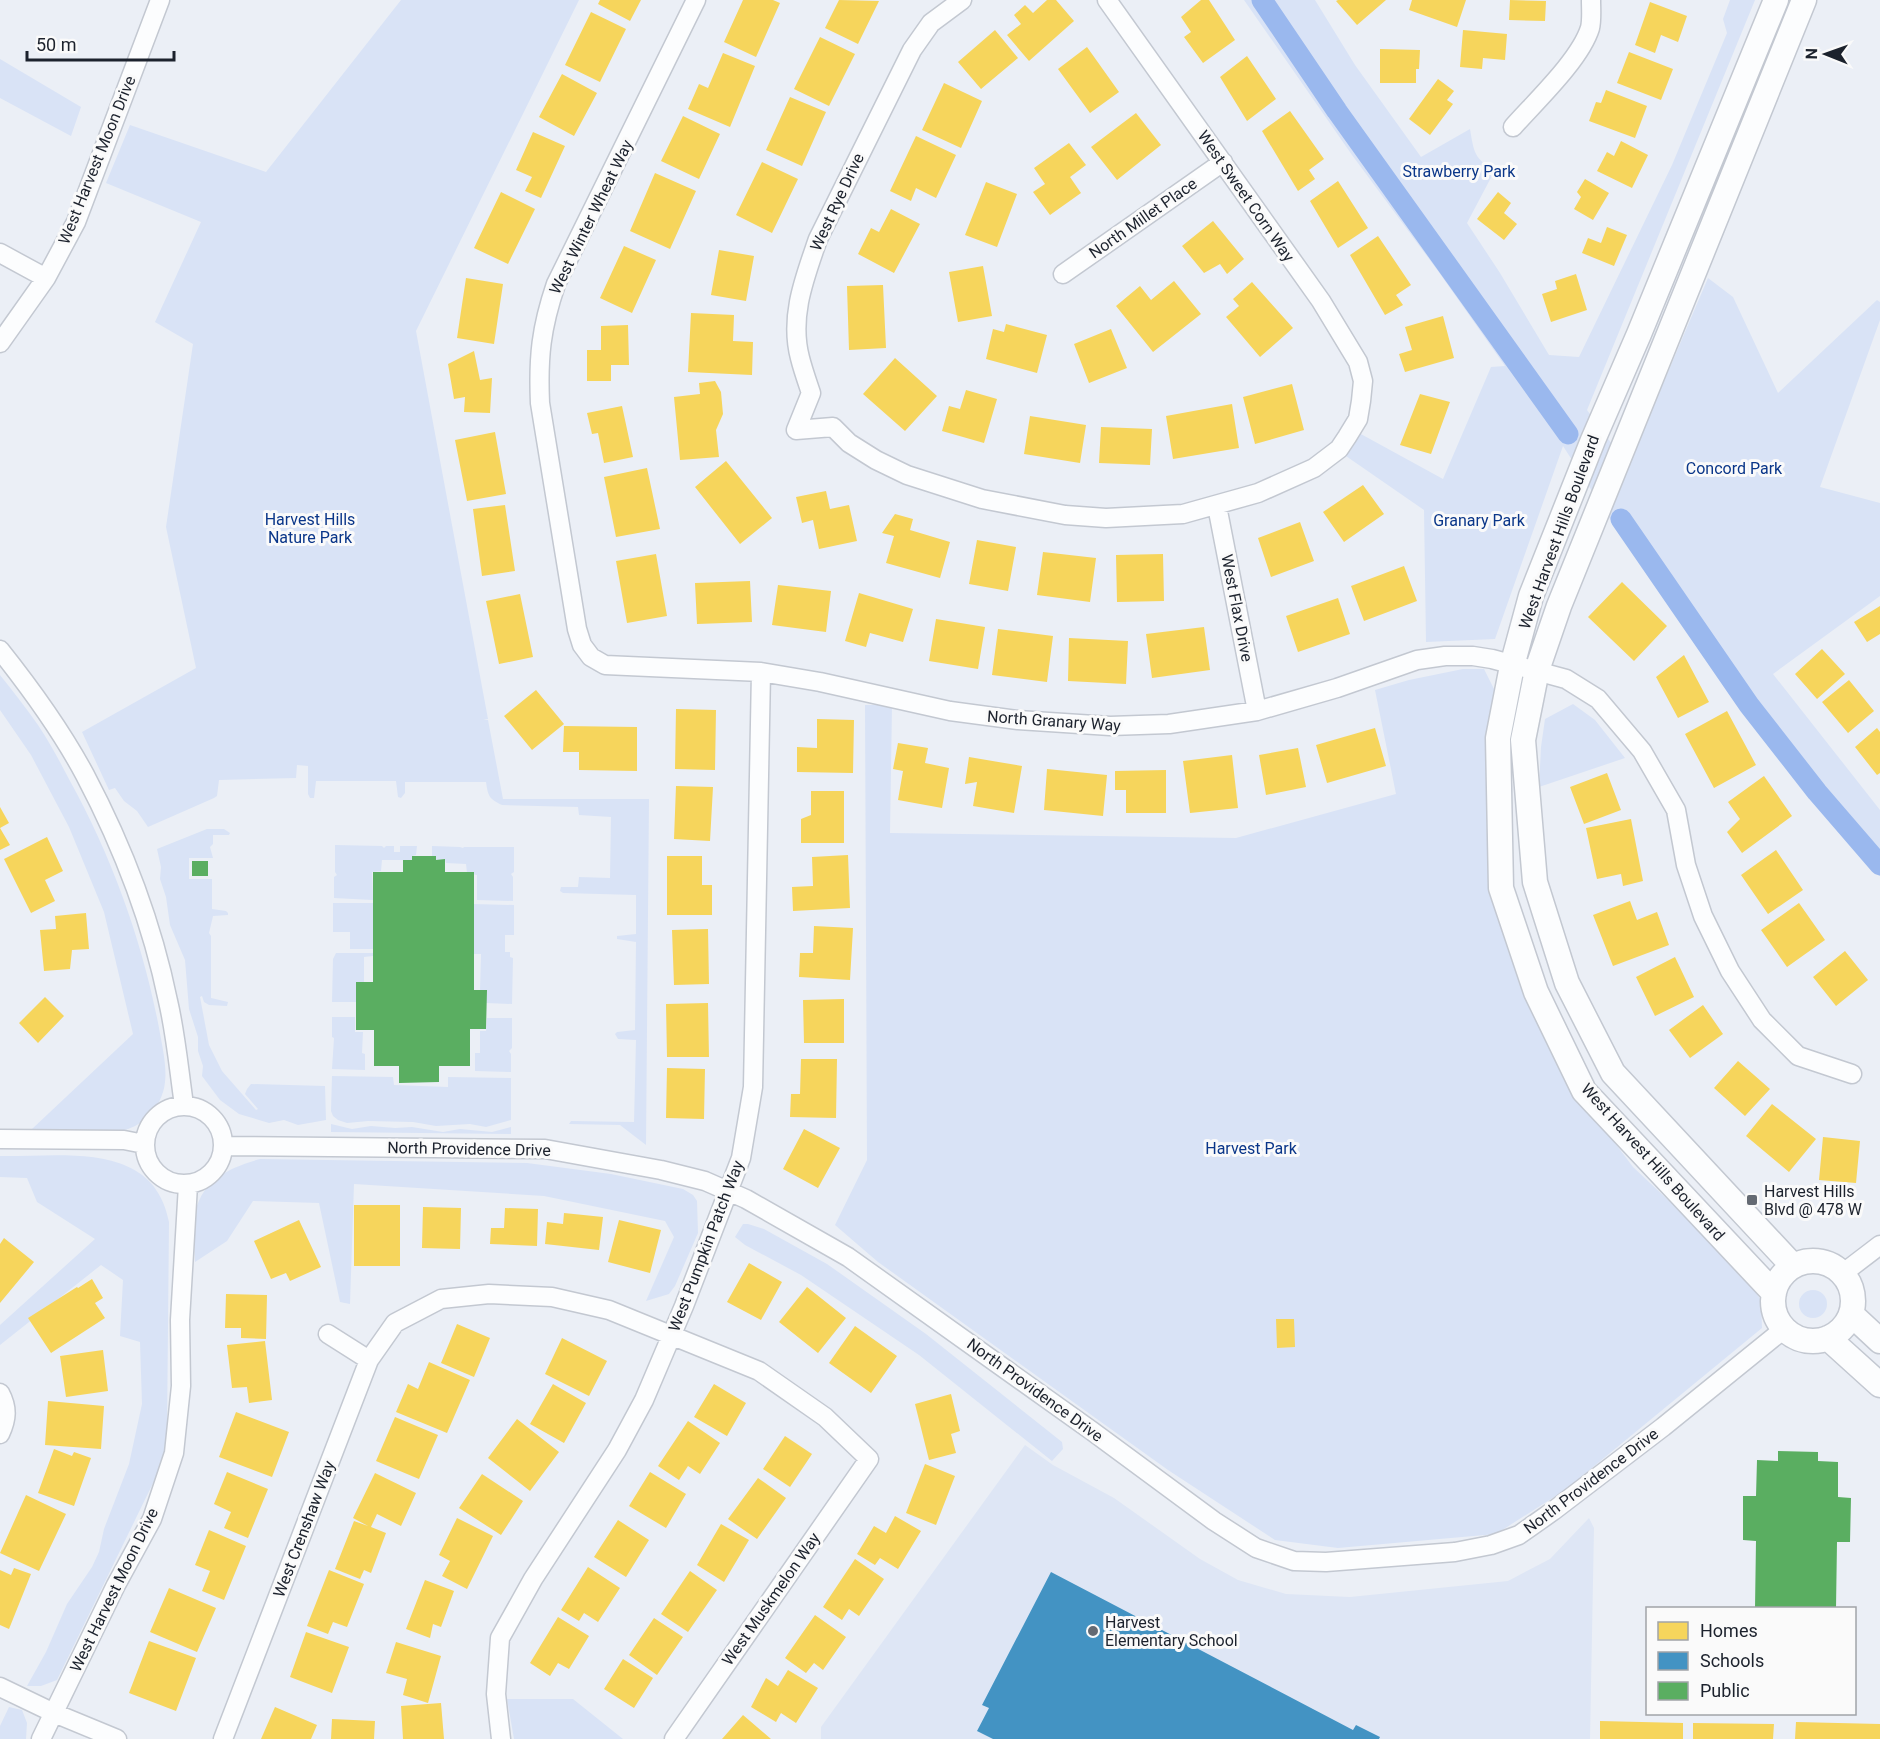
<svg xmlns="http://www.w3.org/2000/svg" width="1880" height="1739" viewBox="0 0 1880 1739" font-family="Roboto,sans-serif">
  <rect width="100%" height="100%" fill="#ebeff6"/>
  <path fill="#dee6f5" d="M1025,1445L1053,1465L1114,1498L1200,1559L1238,1580L1286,1594L1350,1597L1508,1581L1550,1559L1589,1518L1594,1528L1590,1739H821V1727Z"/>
  <path fill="#d9e3f6" d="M401,0H579L416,331L488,719L483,720H488L503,799H649L646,1145L620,1125L569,1124L571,1121L634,1122L636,1040L618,1039L615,1034L617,1032L635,1030L636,942L617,939V936L636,934V895L563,893L560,891L561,887H578L579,877L610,878L611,817L579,815L578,807L502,805C489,799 488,796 486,782H405V793L401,798L398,797L396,781H316L314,798H310L308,794V766L297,765L296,778L219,780L217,796L214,798L148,827L137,811L124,801L115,788L109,790L82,732L196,668L166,527L193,344L155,322L201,222L106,183L130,125L266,172Z
    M1244,0H1315L1355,65L1421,157L1470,129C1474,152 1474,159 1495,170L1467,223L1500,273L1549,355L1579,357L1672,165L1727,33L1723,19L1730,0H1755L1587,410L1628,466L1708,278L1733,297L1778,393L1877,300L1880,302V320L1820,487L1880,503V596L1773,674L1880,810V876L1813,800L1736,698L1610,519L1563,446L1495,639L1426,642L1424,510L1343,454L1359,433L1443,479L1491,367L1505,366L1438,271L1352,155Z
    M0,59L81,107L71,136L0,98Z
    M1463,669H1484L1494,689L1487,788L1496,903L1530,1010L1576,1091L1633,1167L1736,1264L1761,1300L1762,1328L1565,1490L1496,1534L1338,1548L1275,1540L1168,1470L878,1262L835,1225L867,1160L865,705H892L890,833L1236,838L1396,794L1375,690L1409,680Z
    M0,675C13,691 26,708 38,725C50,743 60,762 70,781C112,857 143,943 159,1028C162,1045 167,1066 165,1082C164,1095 156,1110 147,1118C117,1144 68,1132 32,1129L133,1034L104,912L69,827L31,755L0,710Z
    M1573,704L1595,720L1625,758L1539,787L1541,747L1545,719Z
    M207,829H224L230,833L229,835H213V844L210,847L213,858H189V879H212V909L226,911L228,913V915L213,916L209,933L211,936V998L228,1002L227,1006L209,1005L204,1002L202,996L200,997L209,1045L222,1071L256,1110L258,1109L245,1094L247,1089L251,1084L325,1086L326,1120L298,1125L284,1120L269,1123L239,1114L220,1100L202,1076L203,1066L198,1051V1037L189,1009L185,960L170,925L166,897L160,879L161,867L157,849Z
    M335,845L382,846L384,848L386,846H394V852H400V846H417L416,855L412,856V860H382L381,871L372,872L373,900L334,898V877L337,875L335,872Z
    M432,846L460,847L463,848L464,847H514V872L511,874L513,877V901L477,900V875L467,873L466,864L446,863L445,860H436V856H432Z
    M333,903H373V949H350V932H333Z
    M472,904L514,905V935H505V952H510V957L513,958L512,1004L486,1003L480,991L481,954H471Z
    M336,953H374L373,956L364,957V988L358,1002H332L333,959Z
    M332,1017H355V1032H363L362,1053L365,1054V1070L332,1069L334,1038L332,1037Z
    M487,1018H512V1048L509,1051L511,1054V1072L475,1071V1053H480V1031H486Z
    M332,1076L393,1077L394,1085L448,1087V1077L511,1078V1120L486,1127L470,1124L436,1126L413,1122L368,1121L347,1123L338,1120L333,1116L331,1111Z
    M331,1124L352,1129L371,1126L395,1128L412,1127L443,1132L460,1129L492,1132L511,1127V1134L331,1132Z
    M0,1156C62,1157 154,1140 169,1222L167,1431L165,1451L156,1477L57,1680L41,1686H27L46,1652L67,1604L92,1567L99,1552L104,1529L129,1464L142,1404L140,1342L120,1336L123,1280L101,1265L0,1345V1325L95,1239L37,1202L27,1178L0,1177Z
    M260,1159L527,1163L611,1174L683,1189L693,1195L697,1201L698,1233L675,1286L669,1294L646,1301L674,1237L665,1221L544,1196L354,1184L350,1304L340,1302L319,1203L253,1201L227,1241L195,1262C195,1248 192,1232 194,1219C199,1181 228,1168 260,1159Z
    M743,1224H748L764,1229L827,1264L926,1334L1062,1442L1063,1449L1052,1461L919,1355L801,1275L745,1245L735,1237Z
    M1799 1304a14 14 0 1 1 28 0a14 14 0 1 1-28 0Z
    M507,1699H573L623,1739H514Z
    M9,1707L22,1710L27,1723L26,1739H0V1726Z"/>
  <path fill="#f6d55c" d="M600,0H641L630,21L598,4Z
    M743,0H773L780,3L756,57L724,42Z
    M839,0L879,1L858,44L825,28Z
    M1047,0H1056L1074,21L1029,61L1007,35L1021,24L1014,15L1025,5L1033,13Z
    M1201,0H1209L1235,40L1203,63L1184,37L1191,32L1181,17Z
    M1338,0H1386L1357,25L1336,1Z
    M1412,0H1466L1457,27L1409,10Z
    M1510,0L1546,1L1545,21L1509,20Z
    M1650,2L1687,16L1678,42L1661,35L1655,53L1635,45Z
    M591,12L626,29L600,82L565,65Z
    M995,30L1018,58L981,89L958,62Z
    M1463,30L1507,34L1505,60L1483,58L1482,69L1460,67Z
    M820,37L855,54L829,106L794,89Z
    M1087,47L1119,92L1090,113L1058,69Z
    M1380,49L1420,50L1419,69H1416V83H1380Z
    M1629,52L1673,69L1661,100L1617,83Z
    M723,53L755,66L730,127L688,109L699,84L708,88Z
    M1247,56L1276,99L1247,121L1220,77Z
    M562,74L597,93L574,136L539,117Z
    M1438,79L1454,91L1447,100L1453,104L1430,135L1409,119Z
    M944,83L982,101L961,148L922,130Z
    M1606,90L1647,106L1635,138L1589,121L1596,102L1601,103Z
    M790,97L826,112L802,166L766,150Z
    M1290,111L1324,159L1309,170L1315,179L1298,191L1262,131Z
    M1136,113L1161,145L1117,180L1091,147Z
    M683,116L720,134L699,179L661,161Z
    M533,132L565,146L541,198L525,191L532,177L516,170Z
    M916,136L956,155L936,198L916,188L911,201L890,191Z
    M1621,141L1648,155L1632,188L1597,171L1607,152L1614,156Z
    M1069,143L1086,165L1070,177L1081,193L1050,215L1033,192L1045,184L1034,168Z
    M762,162L798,179L772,233L736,215Z
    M655,173L696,191L670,249L630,231Z
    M1585,179L1609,193L1593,220L1574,209L1581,197L1577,192Z
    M1338,181L1368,228L1338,248L1310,201Z
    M986,182L1017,194L997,247L965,235Z
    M501,192L535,209L508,264L474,248Z
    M1498,192L1511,203L1504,213L1517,224L1504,240L1477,219Z
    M891,209L920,224L894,273L858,254L871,228L879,232Z
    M1213,221L1244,259L1227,274L1220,264L1204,273L1182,246Z
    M1607,227L1627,235L1614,266L1582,253L1588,238L1601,243Z
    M1378,236L1411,285L1396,295L1403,305L1385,315L1350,255Z
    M624,246L656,260L632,313L600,298Z
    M719,250L754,256L746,301L711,295Z
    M983,266L992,316L958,322L949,272Z
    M1576,274L1587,310L1551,322L1542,294L1557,289L1555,281Z
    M466,278L503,284L494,344L457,338Z
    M1174,281L1201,314L1153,352L1116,306L1140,286L1151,300Z
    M1252,282L1293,328L1260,357L1226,317L1239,306L1233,299Z
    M883,285L886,348L849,350L847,286Z
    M691,313L734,315L733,341L753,342L752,375L688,372Z
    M1443,316L1454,358L1405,372L1399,354L1412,350L1405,327Z
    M1006,324L1047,335L1037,373L986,359L993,329L1004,332Z
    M628,325L629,365H611V381H587V350H601V326Z
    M1111,329L1127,368L1089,383L1074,344Z
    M474,351L480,380L492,378L490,413L464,412L465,397L454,399L448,364Z
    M895,358L937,396L905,431L863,394Z
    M715,381L721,392L723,414L716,430L719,457L680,460L674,397L700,394L699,383Z
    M1292,384L1304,430L1255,444L1243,397Z
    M966,390L997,399L984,443L942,431L949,406L960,409Z
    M1420,394L1450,402L1431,454L1400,445Z
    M1232,404L1239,448L1173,459L1166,416Z
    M622,406L633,457L604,463L598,433L592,434L587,413Z
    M1030,416L1086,425L1080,463L1024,454Z
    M1101,427L1152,429L1150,465L1099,463Z
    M495,432L506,494L467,501L455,440Z
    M726,461L772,518L740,544L695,487Z
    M647,468L660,529L616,537L604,477Z
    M1363,485L1384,514L1344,542L1323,512Z
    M826,491L830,509L849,505L857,541L819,549L813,520L802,523L796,497Z
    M505,505L515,571L482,576L473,509Z
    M895,514L913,519L910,530L950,542L940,578L886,563L894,536L882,533Z
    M1300,522L1314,561L1271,577L1258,538Z
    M977,540L1016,547L1008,591L969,584Z
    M1043,552L1096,558L1090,602L1037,595Z
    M656,554L667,616L627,623L616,561Z
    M1163,554L1164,601L1117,602L1116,555Z
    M1404,566L1417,601L1364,621L1351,586Z
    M750,581L752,622L697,624L695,583Z
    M1622,582L1667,626L1634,661L1588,617Z
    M778,585L831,591L826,632L772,625Z
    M859,593L913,609L903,642L870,633L866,647L845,641Z
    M520,594L533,657L499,664L486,601Z
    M1338,598L1350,634L1298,652L1286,616Z
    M1880,606V634L1867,642L1854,622Z
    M936,619L985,627L978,669L929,661Z
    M1204,627L1210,670L1152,678L1146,634Z
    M998,629L1053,636L1047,682L992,675Z
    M1069,638L1128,641L1126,684L1068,681Z
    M1822,649L1845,674L1817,699L1795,674Z
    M1684,655L1709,702L1678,718L1656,677Z
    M1849,680L1874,711L1848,733L1822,702Z
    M536,690L564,724L532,750L504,716Z
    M676,709L716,710L715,770L675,769Z
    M1727,711L1756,765L1714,788L1685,734Z
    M817,719L854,720L853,773L797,772V747L817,748Z
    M564,726L637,727V771L579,770V752H563Z
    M1375,728L1386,766L1327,783L1316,745Z
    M1877,728L1880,732V773L1877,775L1855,747Z
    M898,743L928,748L925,763L949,768L942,808L898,800L903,771L893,769Z
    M1298,748L1306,787L1266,795L1259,755Z
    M1232,755L1238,808L1190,813L1183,761Z
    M969,757L1022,766L1014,813L973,806L977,782L965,784Z
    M1047,769L1107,775L1103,816L1044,810Z
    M1166,770V813H1126V790H1115V771Z
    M1607,773L1621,810L1584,824L1570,787Z
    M1764,776L1792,816L1742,853L1727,832L1740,819L1728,802Z
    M676,786L713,787L710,841L674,839Z
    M811,791H844V843H801V819L811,815Z
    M0,807L9,823L0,828L10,845L0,850Z
    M1631,819L1643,881L1623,886L1621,874L1597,879L1586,828Z
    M47,837L63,871L45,880L55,901L31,913L4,859Z
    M1776,850L1803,890L1768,914L1741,875Z
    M848,855L850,908L793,911L792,887L813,886L812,857Z
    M667,856H702V885H712V915H667Z
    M1630,901L1637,920L1657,912L1669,945L1613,966L1593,915Z
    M1799,903L1825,940L1787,967L1761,930Z
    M86,913L89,949L72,950L70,969L44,971L40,930L56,929L55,916Z
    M814,926L853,928L850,980L799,977L800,953H813Z
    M708,929L709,984L674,985L672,930Z
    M1845,951L1868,980L1836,1006L1813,977Z
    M1675,957L1694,997L1655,1016L1636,977Z
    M45,997L64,1016L38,1043L19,1023Z
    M844,999V1043H804L803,1000Z
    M708,1003L709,1057H667L666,1004Z
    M1703,1005L1723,1034L1690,1058L1669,1030Z
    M801,1059H837L836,1118L790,1117L791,1094H800Z
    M1738,1061L1770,1089L1745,1116L1714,1088Z
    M667,1068L705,1069L704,1119L666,1118Z
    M1772,1104L1816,1139L1789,1172L1746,1136Z
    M804,1129L840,1148L818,1188L783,1169Z
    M1823,1137L1860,1141L1856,1183L1819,1180Z
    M354,1205H400V1266H354Z
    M423,1207L461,1208L460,1249L422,1248Z
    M505,1208L538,1209L537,1246L490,1244L491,1228H504Z
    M564,1213L603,1217L599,1250L545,1244L547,1222L563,1224Z
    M299,1220L321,1267L290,1281L286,1273L271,1279L254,1241Z
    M619,1220L661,1230L650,1273L608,1262Z
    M4,1238L34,1262L0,1303V1244Z
    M749,1263L782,1282L761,1320L727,1302Z
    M92,1279L103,1298L95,1303L105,1318L51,1353L28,1318L77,1287L78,1288Z
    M807,1287L846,1318L818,1353L779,1322Z
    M226,1294L267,1295L266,1339L241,1338V1328H225Z
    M1276,1319H1294L1295,1347L1277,1348Z
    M457,1324L490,1338L474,1377L441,1363Z
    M855,1326L897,1356L871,1393L829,1363Z
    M562,1338L607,1361L589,1396L545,1374Z
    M265,1341L272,1400L249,1403L247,1387L232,1388L227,1345Z
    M103,1350L108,1391L66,1397L60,1356Z
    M429,1362L470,1380L447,1433L396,1412L408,1384L418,1389Z
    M553,1384L586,1403L564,1443L530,1424Z
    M714,1384L746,1403L727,1436L694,1417Z
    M951,1394L960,1431L951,1434L956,1453L929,1460L915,1404Z
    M48,1401L104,1406L101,1449L45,1445Z
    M236,1412L289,1432L272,1477L219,1457Z
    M395,1417L438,1435L419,1479L376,1461Z
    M517,1419L559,1452L530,1491L488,1458Z
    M688,1421L720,1443L700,1474L688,1466L679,1480L658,1466Z
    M785,1436L812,1454L790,1487L763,1469Z
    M54,1449L72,1456L74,1452L91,1458L74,1506L38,1493Z
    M925,1464L955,1476L936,1525L906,1513Z
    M227,1472L268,1489L248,1538L224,1528L231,1512L214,1504Z
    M650,1472L686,1494L666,1528L629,1506Z
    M375,1473L416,1493L401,1526L377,1514L371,1527L386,1533L371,1573L364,1570L360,1579L335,1569L354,1521L368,1526L353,1518Z
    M482,1474L523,1501L501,1535L459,1508Z
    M758,1478L786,1498L757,1539L728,1519Z
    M26,1495L66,1514L39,1571L0,1553Z
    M895,1516L921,1531L898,1569L880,1558L875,1565L857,1554L874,1526L886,1533Z
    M457,1518L493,1536L467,1589L442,1576L450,1561L439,1555Z
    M618,1520L649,1540L626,1577L594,1557Z
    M721,1524L749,1540L724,1582L697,1565Z
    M209,1530L246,1546L224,1600L202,1591L210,1571L195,1565Z
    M855,1559L884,1579L859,1616L849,1609L842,1620L823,1607Z
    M588,1567L620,1588L598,1622L584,1613L579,1621L561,1610Z
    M14,1568L31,1574L9,1629L0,1625V1570L11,1575Z
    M329,1570L364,1584L347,1627L333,1622L328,1634L307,1626Z
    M690,1571L717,1590L688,1632L661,1614Z
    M425,1580L454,1591L441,1627L433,1624L430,1638L406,1629Z
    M169,1588L216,1608L197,1652L150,1632Z
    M815,1615L846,1637L823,1670L814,1663L806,1673L785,1658Z
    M558,1617L589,1636L569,1669L558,1663L550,1676L530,1663Z
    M654,1618L683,1637L657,1675L629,1655Z
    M306,1632L349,1647L332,1693L290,1677Z
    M149,1641L196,1658L176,1711L129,1693Z
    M396,1642L441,1656L428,1703L403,1695L407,1679L386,1673Z
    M623,1659L653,1678L634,1708L604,1689Z
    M788,1670L818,1688L796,1723L781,1713L776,1722L751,1707L766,1678L778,1686Z
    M441,1703L444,1739H403L401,1706Z
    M275,1707L317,1725L311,1739H261Z
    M743,1715L771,1739H722Z
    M332,1719L375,1721L374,1739H331Z
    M1600,1721L1683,1723V1739H1600Z
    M1796,1722L1880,1724V1739H1795Z
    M1693,1723L1774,1724L1773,1739H1693Z"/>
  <path fill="#4393c3" d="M1051,1572L1353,1730L1356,1725L1380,1737L1379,1739H993L977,1731L989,1708L982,1705Z"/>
  <path fill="#5aae61" d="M412,856H436V860L445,859V872H474V990H487L486,1029H470V1066H439V1082L399,1083V1066H374V1030H356V982H373V872H403V860H412Z
    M192,861H208V876H192Z
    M1778,1451L1818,1452V1461L1838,1462V1497L1851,1498L1850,1542H1837L1836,1608H1755L1756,1541L1743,1540V1496H1756L1757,1460L1778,1461Z"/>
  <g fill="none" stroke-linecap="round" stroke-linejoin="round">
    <path stroke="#9ab8ee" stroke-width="21" d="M1262,0L1337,111L1568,434
      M1621,519L1749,705L1817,792L1880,865"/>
    <defs>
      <path id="minor" d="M696,0L556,284C541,328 538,357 540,403L577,629L582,645L591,657L605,665L761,672L820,682L950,711L1018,720L1110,726L1169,724L1257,711L1337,688L1417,660L1445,656H1473L1492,659L1566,679L1598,699L1642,751L1676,810L1686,865L1703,916L1730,971L1762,1020L1798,1056L1852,1074
        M962,0L931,23L912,50L818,239C805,277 789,316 800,358C803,370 807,381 811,393L796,430L833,427L849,443L876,460L907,475L982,499L1065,515L1106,518L1183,514L1258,493L1314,468L1339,449L1347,437L1358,419L1361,401L1363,381L1358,362L1321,301L1107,0
        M1513,127C1535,102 1580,60 1590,28C1592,20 1591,9 1591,0
        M0,253L46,278
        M1063,274L1223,162
        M0,343L46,278L76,222L160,0
        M1217,506L1257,711
        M0,650C31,689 61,730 85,775C122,845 152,923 168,1001C176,1035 179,1071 184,1105
        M145 1145a39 39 0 1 1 78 0a39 39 0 1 1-78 0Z
        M0,1139L124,1140L144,1144
        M224,1146L545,1149L661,1170L705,1181L746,1199L848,1257L1092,1431L1214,1521L1256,1548L1294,1561L1326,1562L1455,1552L1491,1545L1519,1535L1553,1511L1663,1427L1784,1329
        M1842,1274L1880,1245
        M328,1334L369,1360
        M0,1393C8,1408 7,1419 0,1434
        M0,1687L54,1713L117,1739
        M41,1739L116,1585L152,1519L174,1453L181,1386L180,1320L188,1185
        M223,1739L369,1360L395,1323L441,1299L489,1294L552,1297L609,1310L759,1371L825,1417L869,1459L674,1739
        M501,1739L496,1694L500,1638L533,1579L617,1450L644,1400L684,1306L741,1158L753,1087L761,672"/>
      <path id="tertiary" d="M1773 1301a40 40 0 1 1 80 0a40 40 0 1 1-80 0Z
        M1793,1266L1613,1073L1567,983L1535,882L1523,740L1537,670L1559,606L1804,0
        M1774,1293L1584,1091L1536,992L1501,888L1498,738L1512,666L1531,596L1593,440L1639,334L1776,0
        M1851,1314L1880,1341
        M1828,1338L1880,1385"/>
    </defs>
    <use href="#minor" stroke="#c3c8d1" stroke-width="21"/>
    <use href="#tertiary" stroke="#c3c8d1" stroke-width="27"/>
    <use href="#minor" stroke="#fcfdfe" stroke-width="18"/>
    <use href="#tertiary" stroke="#fcfdfe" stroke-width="24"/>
  </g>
  <g fill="#646a73" stroke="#fafafa" stroke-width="2">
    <rect x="1746" y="1194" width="12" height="12" rx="3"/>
    <circle cx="1093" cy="1631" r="6"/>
  </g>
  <g text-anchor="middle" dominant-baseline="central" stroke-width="6" stroke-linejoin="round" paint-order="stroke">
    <g font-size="16" fill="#1c222d" stroke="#fafafa">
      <text transform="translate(97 160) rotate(-68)">West Harvest Moon Drive</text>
      <text transform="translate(1246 196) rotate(55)">West Sweet Corn Way</text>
      <text transform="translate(837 202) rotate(-65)">West Rye Drive</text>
      <text transform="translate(591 217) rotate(-64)">West Winter Wheat Way</text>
      <text transform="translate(1143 218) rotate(-35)">North Millet Place</text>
      <text transform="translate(1559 532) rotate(-70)">West Harvest Hills Boulevard</text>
      <text transform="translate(1237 608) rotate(79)">West Flax Drive</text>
      <text transform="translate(1054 721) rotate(4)">North Granary Way</text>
      <text transform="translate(469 1149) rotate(1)">North Providence Drive</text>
      <text transform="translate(1653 1162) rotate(48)">West Harvest Hills Boulevard</text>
      <text transform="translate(706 1246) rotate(-69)">West Pumpkin Patch Way</text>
      <text transform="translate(1035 1390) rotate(36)">North Providence Drive</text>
      <text transform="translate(1591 1481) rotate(-37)">North Providence Drive</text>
      <text transform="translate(304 1529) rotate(-69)">West Crenshaw Way</text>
      <text transform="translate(114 1590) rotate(-64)">West Harvest Moon Drive</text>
      <text transform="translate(771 1599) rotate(-55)">West Muskmelon Way</text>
    </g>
    <g font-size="16" fill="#0a3689" stroke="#fafafa">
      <text x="1459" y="171">Strawberry Park</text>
      <text x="1734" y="468">Concord Park</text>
      <text x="310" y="519">Harvest Hills<tspan x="310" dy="18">Nature Park</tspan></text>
      <text x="1479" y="520">Granary Park</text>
      <text x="1251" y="1148">Harvest Park</text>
    </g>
    <g font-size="16" fill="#1c222d" stroke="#fafafa" text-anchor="start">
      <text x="1764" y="1191">Harvest Hills<tspan x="1764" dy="18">Blvd @ 478 W</tspan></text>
      <text x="1105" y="1622">Harvest<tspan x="1105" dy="18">Elementary School</tspan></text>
    </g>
  </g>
  <rect x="1646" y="1607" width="210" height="108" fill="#fafafa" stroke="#a1a4a8" stroke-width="1.5"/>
  <rect x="1658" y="1622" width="30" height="18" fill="#f6d55c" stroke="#a1a4a8" stroke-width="1.5"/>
  <text x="1700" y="1637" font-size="18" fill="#1c222d">Homes</text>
  <rect x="1658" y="1652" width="30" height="18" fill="#4393c3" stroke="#a1a4a8" stroke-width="1.5"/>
  <text x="1700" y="1667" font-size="18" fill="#1c222d">Schools</text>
  <rect x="1658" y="1682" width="30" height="18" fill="#5aae61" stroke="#a1a4a8" stroke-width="1.5"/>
  <text x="1700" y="1697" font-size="18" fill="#1c222d">Public</text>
  <g transform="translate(1826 54) rotate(271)" stroke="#fafafa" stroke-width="4.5" paint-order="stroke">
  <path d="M0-4.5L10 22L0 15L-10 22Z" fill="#1c222d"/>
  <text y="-9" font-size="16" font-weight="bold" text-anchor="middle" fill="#1c222d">N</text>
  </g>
  <path d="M27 51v9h147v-9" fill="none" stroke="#1c222d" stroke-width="3"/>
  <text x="36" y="51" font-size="18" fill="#1c222d" stroke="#fafafa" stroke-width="4.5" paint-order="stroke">50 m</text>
</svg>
